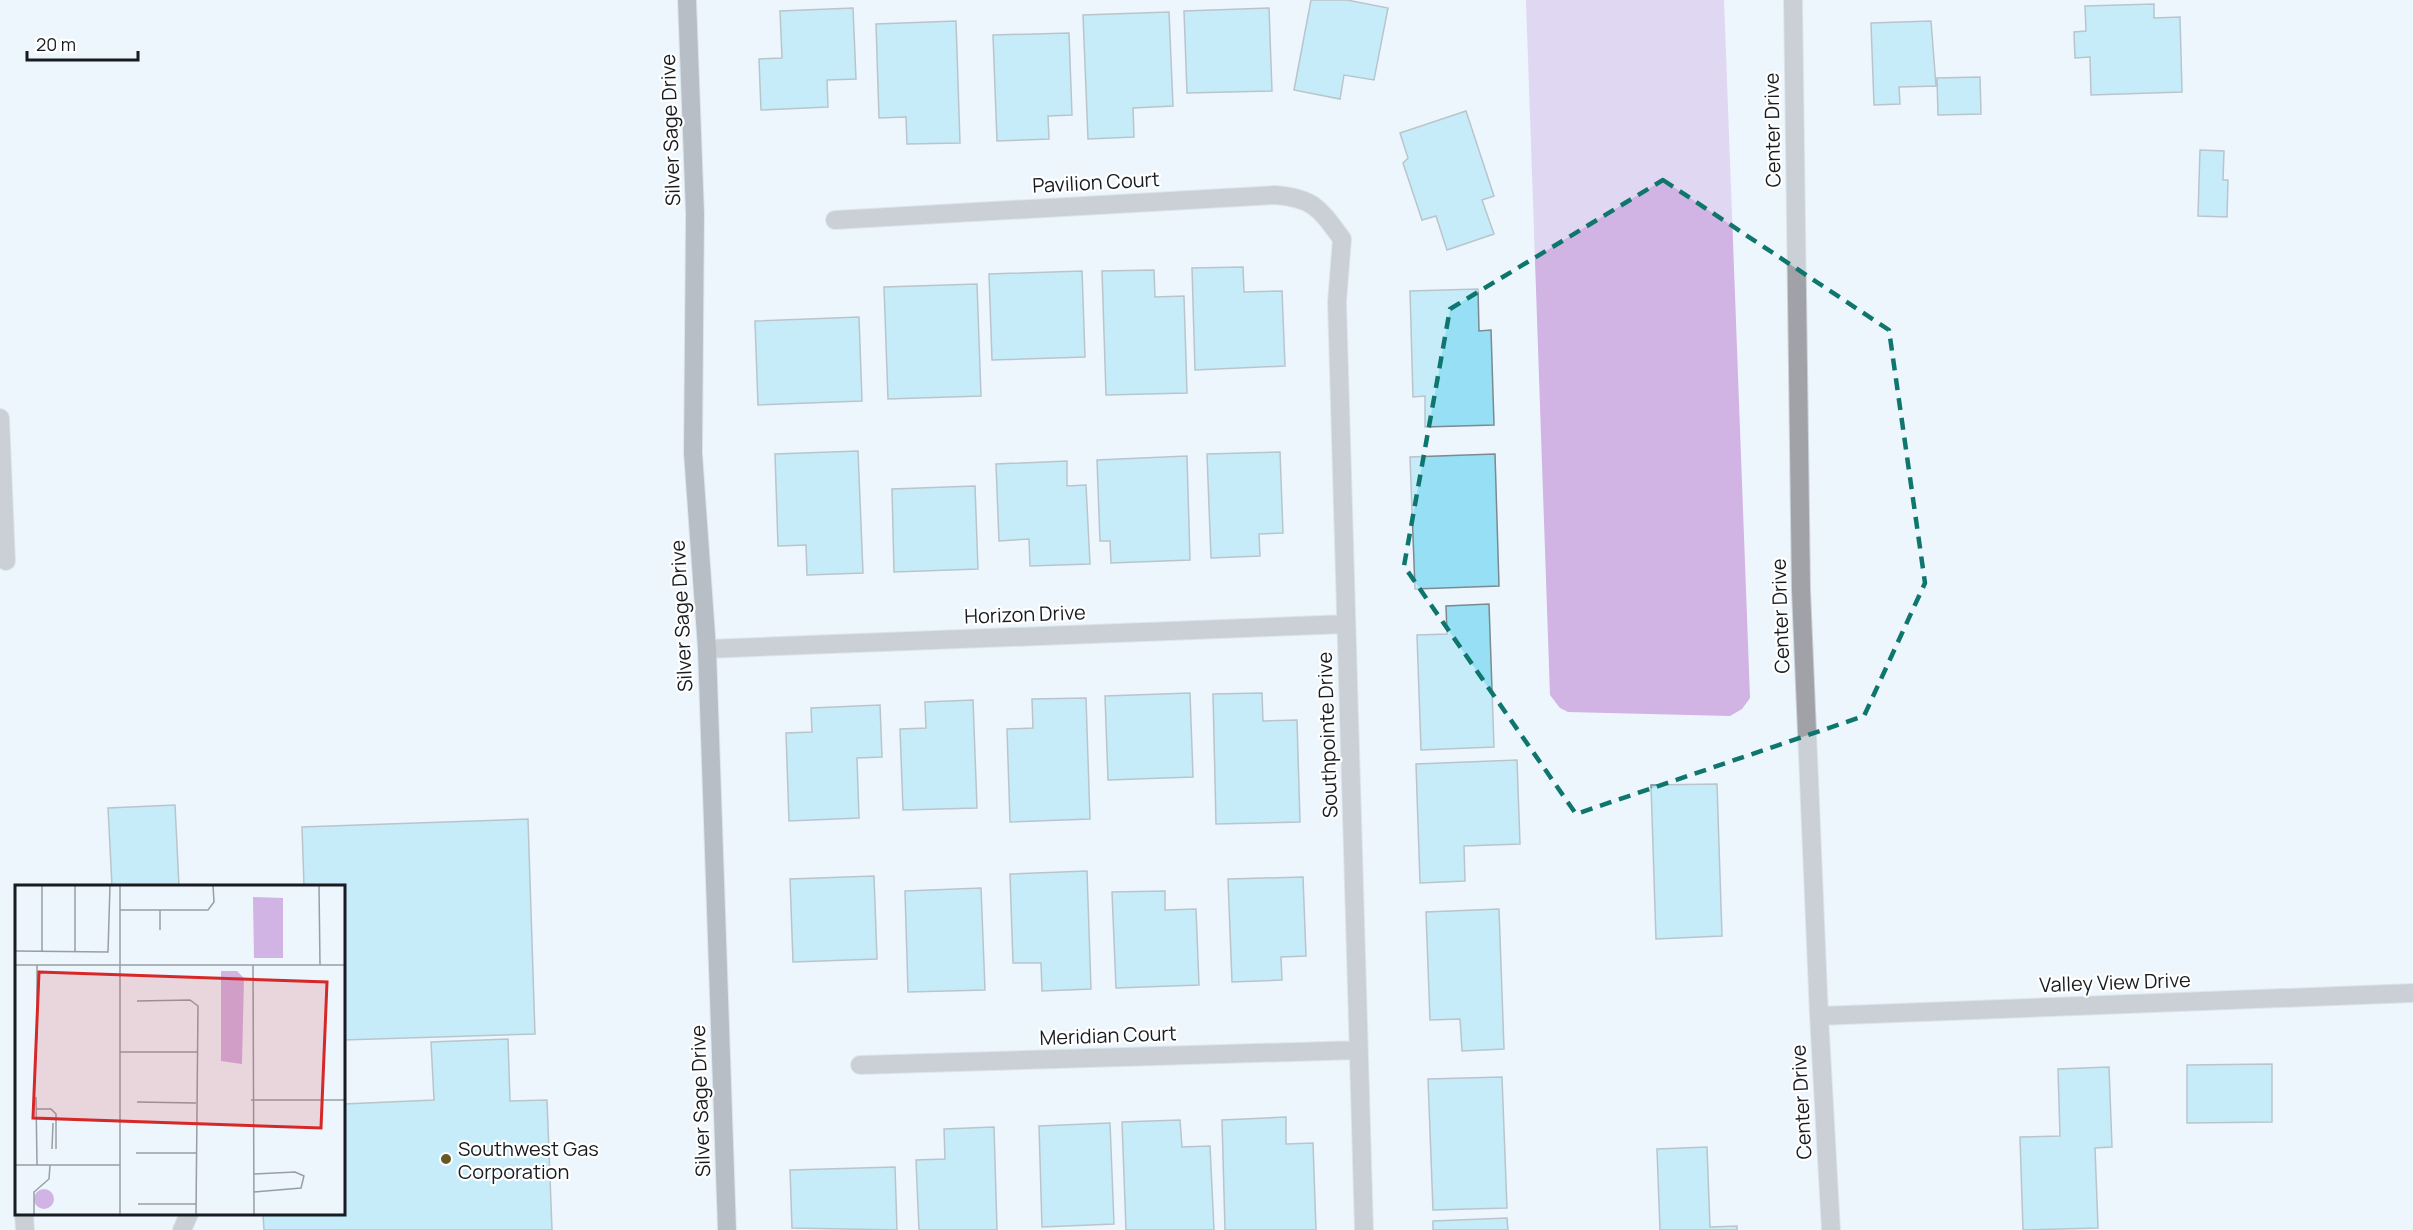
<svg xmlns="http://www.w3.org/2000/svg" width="2413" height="1230" viewBox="0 0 2413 1230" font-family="Manrope,sans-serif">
  <rect width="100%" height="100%" fill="#edf5fd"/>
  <path fill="#d1b3e4" d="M1526,0H1724L1750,698L1742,709L1730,716L1568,712L1560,708L1550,695Z"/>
  <path fill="#97dff5" stroke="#7b8a8e" stroke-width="1.5" d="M1311,0H1347L1388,8L1374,80L1344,75L1340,99L1294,90Z
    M2154,4V18L2180,17L2182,92L2091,95L2090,57L2075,58L2074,32L2086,31L2085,6Z
    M853,8L856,79L827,80L828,107L761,110L759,59L782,58L780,11Z
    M1269,8L1272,91L1187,93L1184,11Z
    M1169,12L1173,106L1133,108L1134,137L1088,139L1083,15Z
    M956,21L960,143L907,144L906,117L879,118L876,24Z
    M1931,21L1936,86L1899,87L1900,104L1874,105L1871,23Z
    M1069,33L1072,115L1048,116L1049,139L997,141L993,35Z
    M1980,77L1981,114L1938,115L1937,78Z
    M1466,111L1494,196L1482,200L1494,234L1447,250L1436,216L1422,220L1403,163L1408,158L1400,133Z
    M2200,150L2224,151L2223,180H2228L2227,217L2198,216Z
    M1243,267L1244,292L1282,291L1285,366L1195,370L1192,268Z
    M1154,270L1155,297L1184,296L1187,393L1106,395L1102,271Z
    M1082,271L1085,357L992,360L989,274Z
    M977,284L981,396L888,399L884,287Z
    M1478,289L1479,331L1491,330L1494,425L1425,427V396L1413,397L1410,291Z
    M859,317L862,401L758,405L755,321Z
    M858,451L863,573L807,575L806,545L778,546L775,454Z
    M1280,452L1283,533L1259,534L1260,556L1211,558L1207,454Z
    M1495,454L1499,586L1415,589L1410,457Z
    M1187,456L1190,560L1111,563L1110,541H1100L1097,460Z
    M1067,461V486L1086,485L1090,564L1030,566L1029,539L999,541L996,464Z
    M975,486L978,569L894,572L892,489Z
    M1489,604L1494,747L1421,750L1417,635L1447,634L1446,606Z
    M1190,693L1193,777L1108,780L1105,696Z
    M1262,693L1263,721L1297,720L1300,822L1216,824L1213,694Z
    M1086,698L1090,819L1010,822L1007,729L1033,728L1032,699Z
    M973,700L977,808L903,810L900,729L926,728L925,702Z
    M880,705L882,757L857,758L859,818L789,821L786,733L812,732L811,708Z
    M1517,760L1520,844L1464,846L1465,881L1420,883L1416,764Z
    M1717,784L1722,936L1656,939L1651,785Z
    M175,805L179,886H112L108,808Z
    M528,819L535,1034L344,1040V886H304L302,827Z
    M1087,871L1091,989L1042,991L1041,963H1013L1010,874Z
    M874,876L877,959L793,962L790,879Z
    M1303,877L1306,956L1281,957L1282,980L1232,982L1228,879Z
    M981,888L985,990L908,992L905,891Z
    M1165,891V910L1196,909L1199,985L1116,988L1112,892Z
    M1499,909L1504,1049L1462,1051L1460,1019L1430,1020L1426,912Z
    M508,1039L510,1101L547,1100L552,1230H264L263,1214H344V1104L434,1100L431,1042Z
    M2272,1064V1122L2187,1123V1065Z
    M2109,1067L2112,1147L2095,1148L2098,1228L2023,1230L2020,1137L2060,1136L2058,1069Z
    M1502,1077L1507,1208L1433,1210L1428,1079Z
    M1286,1117V1144L1313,1143L1316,1230H1225L1222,1120Z
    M1180,1120L1182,1147L1210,1146L1214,1230H1126L1122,1122Z
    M1110,1123L1114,1224L1042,1227L1039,1126Z
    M994,1127L997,1230H919L916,1160L945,1159L944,1129Z
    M1707,1147L1710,1227L1737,1226V1230H1660L1657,1149Z
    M895,1167L897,1230L792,1228L790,1170Z
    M1507,1218L1508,1230H1433V1221Z"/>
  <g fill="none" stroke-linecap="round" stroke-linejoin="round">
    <defs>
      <path id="lane" d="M0,418L6,561
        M24,1214L25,1230
        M182,1230L189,1214"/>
      <path id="street" d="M1793,0L1801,590L1819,1016L1831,1230
        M835,220L1275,195C1314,198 1320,209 1342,239L1337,302L1364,1230
        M707,649L1346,624
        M1819,1016L2413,993
        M860,1065L1358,1050"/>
      <path id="secondary" d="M687,0L695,214L693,453L707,649L727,1230"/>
    </defs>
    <use href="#lane" stroke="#cbd2d9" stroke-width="20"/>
    <use href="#street" stroke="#cbd2d9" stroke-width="20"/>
    <use href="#secondary" stroke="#cbd2d9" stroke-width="20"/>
    <use href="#lane" stroke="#a1a2a7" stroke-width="18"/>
    <use href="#street" stroke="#a1a2a7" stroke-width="18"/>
    <use href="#secondary" stroke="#797a82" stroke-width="18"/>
  </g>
  <path d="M0 0H2413V1230H0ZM1663,180L1889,330L1925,583L1864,716L1576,814L1404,566L1450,309Z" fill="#edf5fd" fill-opacity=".55" fill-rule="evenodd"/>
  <path fill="none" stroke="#0f766e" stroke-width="4.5" stroke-dasharray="12 8" stroke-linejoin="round" d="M1663,180L1889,330L1925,583L1864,716L1576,814L1404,566L1450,309Z"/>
  <circle fill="#665825" stroke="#fff" stroke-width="2" cx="446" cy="1159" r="6"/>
  <g text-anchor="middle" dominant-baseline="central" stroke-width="4.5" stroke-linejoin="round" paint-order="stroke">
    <g font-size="20" fill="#181b1f" stroke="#fff">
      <text transform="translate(670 130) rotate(-92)">Silver Sage Drive</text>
      <text transform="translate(1772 130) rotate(-91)">Center Drive</text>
      <text transform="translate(1096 182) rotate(-3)">Pavilion Court</text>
      <text transform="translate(1025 614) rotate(-2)">Horizon Drive</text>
      <text transform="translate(681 616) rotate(-93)">Silver Sage Drive</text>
      <text transform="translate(1780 616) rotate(-92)">Center Drive</text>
      <text transform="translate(1327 735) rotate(-92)">Southpointe Drive</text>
      <text transform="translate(2115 982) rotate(-2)">Valley View Drive</text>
      <text transform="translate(1108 1035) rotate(-2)">Meridian Court</text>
      <text transform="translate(700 1101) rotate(-92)">Silver Sage Drive</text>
      <text transform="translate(1801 1102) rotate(-93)">Center Drive</text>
    </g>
    <g font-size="20" fill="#181b1f" stroke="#fff" text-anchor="start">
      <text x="458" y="1148">Southwest Gas<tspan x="458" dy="23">Corporation</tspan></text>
    </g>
  </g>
  <g transform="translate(15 885)">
    <rect width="330" height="330" fill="#edf5fd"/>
    <path d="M238,12L268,13V73H239ZM206,86H222L229,93L227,179L206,176ZM19 314a10 10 0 1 1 20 0a10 10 0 1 1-20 0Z" fill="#d1b3e4"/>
    <path fill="none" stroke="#989ea4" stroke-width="1.5" d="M105,0V330M304,0L305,80M105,25H193L199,17L198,0M145,25V45M0,66L93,67L95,0M27,66V0M60,66V0M0,80H330M22,80V154M238,80L239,330M122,116L175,115L183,121L181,330M105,167H182M21,212L22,280M236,215H330M122,217L181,218M21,224H36L41,229V264M37,264L38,238M121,268H181M0,280H105M238,289L280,287L289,291L286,303L238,307M123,319H181M19,330V307L34,294L35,280"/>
    <path fill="#d62828" fill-opacity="0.15" stroke="#d62828" stroke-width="3" d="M24,87L312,97L306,243L18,233Z"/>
    <rect width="330" height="330" fill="none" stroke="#181b1f" stroke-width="3"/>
  </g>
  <path d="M27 51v9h111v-9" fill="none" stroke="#181b1f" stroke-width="3"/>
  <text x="36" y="51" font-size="18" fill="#181b1f" stroke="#ffffff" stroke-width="4.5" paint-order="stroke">20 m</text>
</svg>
